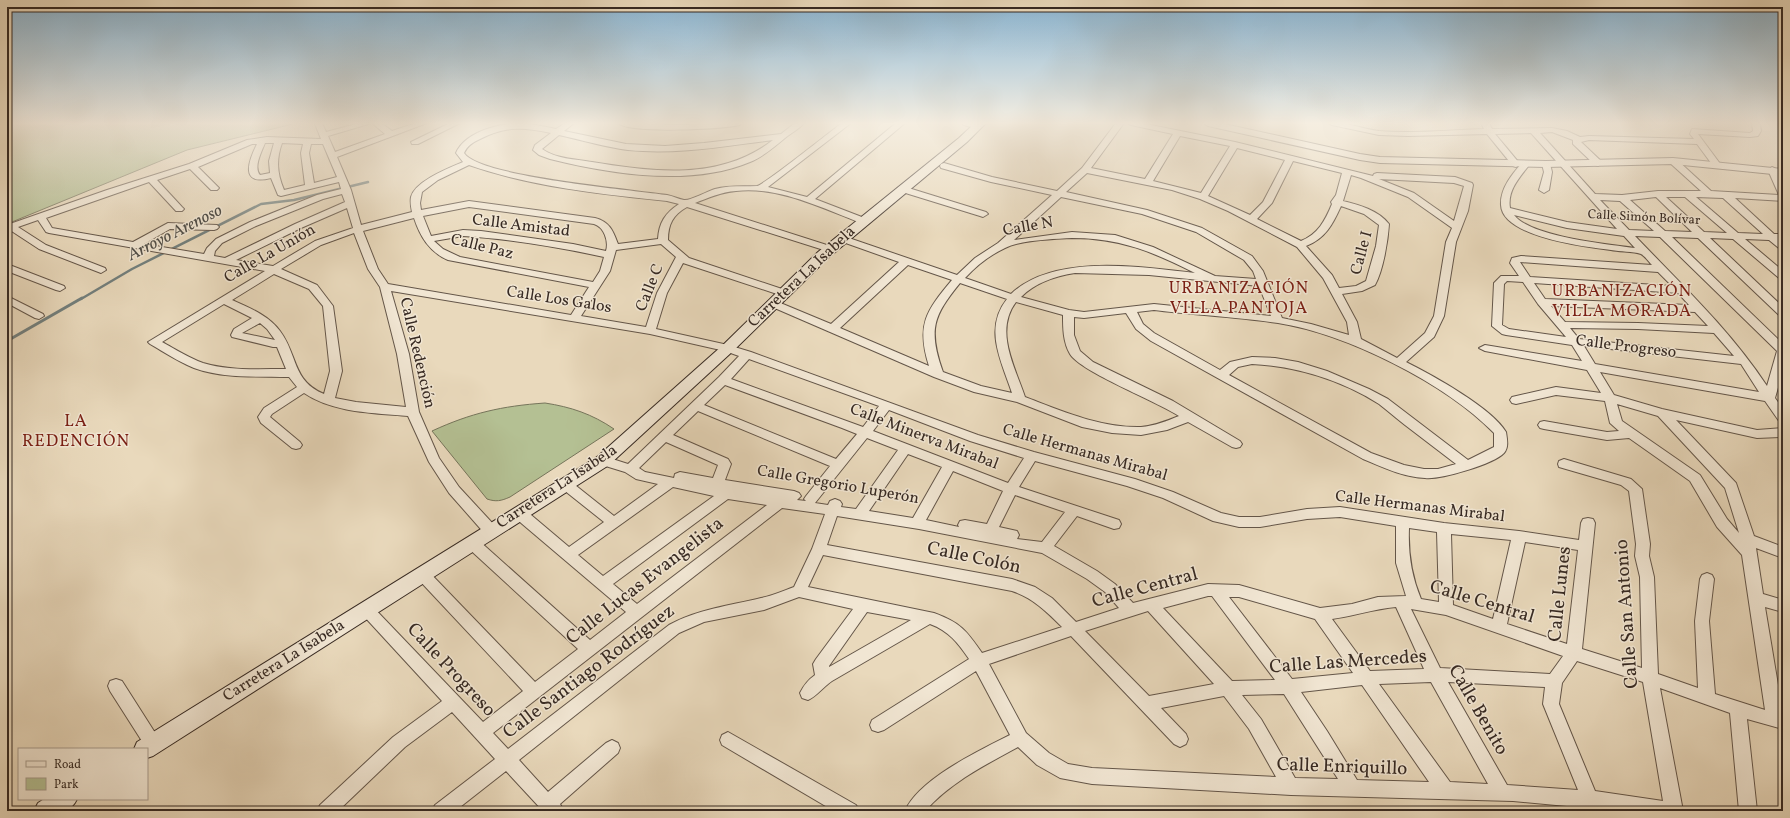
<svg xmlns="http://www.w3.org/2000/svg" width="1790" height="818" viewBox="0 0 1790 818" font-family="Vollkorn,serif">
  <rect width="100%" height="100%" fill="#e9d9bc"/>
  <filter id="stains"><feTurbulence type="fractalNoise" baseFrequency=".005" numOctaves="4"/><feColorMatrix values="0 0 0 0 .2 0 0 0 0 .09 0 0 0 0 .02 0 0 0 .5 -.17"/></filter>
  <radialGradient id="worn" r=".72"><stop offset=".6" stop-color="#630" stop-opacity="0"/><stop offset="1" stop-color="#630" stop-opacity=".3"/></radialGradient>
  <path fill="#b4c093" stroke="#76755b" d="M7,123H297L187,150L7,224Z
    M545,403C571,407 592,414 614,429L510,497C501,501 496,502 487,499L432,431C471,413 502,406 545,403Z"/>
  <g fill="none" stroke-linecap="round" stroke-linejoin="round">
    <path stroke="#727f7d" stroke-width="2.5" d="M81,299L132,269L261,204L294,200L368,182"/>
    <path stroke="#727f7d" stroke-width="3" d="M7,341L82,298"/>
    <defs>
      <path id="minor" d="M316,123H322L326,132L360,123H381L392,131L416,123H427L337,157L351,190L361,225L412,212C411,207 410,202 411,197C415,181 449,168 463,162L456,153C466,130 506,121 529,124C538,125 547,127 556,129L565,123H574L564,131L626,144L665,146L704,143L781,134L795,123H804C799,129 791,133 785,138C774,147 763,157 750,162C691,187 610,174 550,159L539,155L533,150L535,145L551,133C523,127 506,126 480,139C473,142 467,146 464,153C479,177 634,190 667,195C673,196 678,199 684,200C690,201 708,191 715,189C730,185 743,187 757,186C764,185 831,131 842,123H851L768,187L807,197L896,123H905L815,199L867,219L869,221L867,223H861C822,208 778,186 736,191C721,192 708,198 695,203L833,247L835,249L833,251H827L687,207C673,215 668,224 668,240L689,258L788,291L789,293L788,295H780L683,263L667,293L656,329L728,345L751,352L978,435L1034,452L1135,479L1173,492L1221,513L1239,517H1260L1307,509L1340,507L1444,523L1519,531L1579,540L1581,523L1583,519L1588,518L1593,519L1595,523L1582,649L1642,668L1640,577L1635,556L1636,544L1629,491L1621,485L1559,467L1558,464L1559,461L1564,459L1631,479L1642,489L1650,544L1649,556L1654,577L1658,674L1698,688L1695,621L1700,579L1702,575L1707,573L1712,575L1714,579L1709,621L1715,694L1765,710L1742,555L1717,527L1690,481L1629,438L1607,440L1544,429L1540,428L1538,425L1540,422L1544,421L1607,432L1619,431L1610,423L1605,401L1556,395L1516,404L1512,403L1510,400L1512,397L1556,387L1601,393L1587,370L1485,351L1479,348L1485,345L1582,361L1572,345L1506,335L1502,334L1492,326L1494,283L1501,276H1519L1510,263L1512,258L1521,256L1652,265C1649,262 1645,256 1641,254C1633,251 1620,252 1611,250C1586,247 1502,237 1501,205C1500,188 1513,173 1523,162L1526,161L1530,164C1520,177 1507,190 1510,208L1567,222L1617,229L1531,133L1495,134L1520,164L1516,167L1513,166L1487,134L1408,136L1379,135L1332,125L1328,123C1345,121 1362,129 1379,131C1413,134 1449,130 1484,129L1481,123H1489L1492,129L1552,128L1567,131L1580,137L1589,136L1694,139L1690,134L1692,129L1750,133L1753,131L1752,123H1760L1761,131L1758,136L1750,137L1698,134L1721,165L1717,168L1714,167L1697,144L1589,140L1581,142L1601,161L1602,163L1598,166L1595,165L1573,144V140L1552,132L1540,133L1595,194L1622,195L1658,191H1701L1670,163L1669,161L1670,159H1676L1711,191L1779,195L1768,170L1772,167C1784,171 1783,191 1783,201L1735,198L1774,234H1783V240H1781L1783,242V250L1780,249L1769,240L1745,239L1783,271V279L1779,278L1733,239L1710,238L1783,307V316L1779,315L1698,238L1672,237L1783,344V370L1775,398L1783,409V422L1779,421L1765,401L1600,372L1614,395L1662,409L1757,430L1783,428V437L1757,438L1676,420L1736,483L1754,536L1783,547V558L1756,548L1763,594L1783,600V612L1765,607L1783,715V729L1747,719L1757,811H1739L1730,713L1660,688L1683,811H1620L1513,801L1291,795L1092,784L1060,778L1037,765L1018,747C985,765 951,782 925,811H905C919,779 980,750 1010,735L976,671L884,730L878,732L872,730L870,725L872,720L969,659C958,643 949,631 930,624L832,681C824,686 816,697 808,700L802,698L800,693C804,685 808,680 815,675L813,664L816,659L853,609L799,597L764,610L704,622L679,633L519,760L548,792L606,743L612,740L618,743L620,748L618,753L560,804L564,811H543L506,771L455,811H432L435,805L495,759L452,712L405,747L338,811H317L320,805L393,737L442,701L361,613L359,609L361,605L366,603L371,605L483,722L523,691L418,579L416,575L418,571L423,569L428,571L535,682L578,649L467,547L465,543L467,539L472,538L477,539L590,640L626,612L514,517L512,513L514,509L519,508L524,509L569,547L604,522L560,487L558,484L560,481L565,479L570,481L614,516L658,484L636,479L625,472L599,464L597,461L599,458L603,456L628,464L719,377L739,356L725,351L650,334L391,291L409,354L419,412L439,458L459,487L496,527L498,531L496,535L491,536L486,535L449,493L429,462L408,416C375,413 333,413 304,393L272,414L270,417L300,442L302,445L300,448L296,449L292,448L261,423L258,417L264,408L297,387L289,377C258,376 224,379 194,368C179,362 164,352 150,344L148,342L265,271L49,233L46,232L38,220L18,227L46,245L105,268L106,270L101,273L39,249L10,230L7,231V225L107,190L189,164L247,140L267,137L321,139L315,124ZM372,123L385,134L335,152L328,136ZM559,135C582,140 605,147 628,150C677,155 725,146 773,140C720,181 654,172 592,162C575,159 556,159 542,149ZM265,143H274L269,161L270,173L260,175C253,167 262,151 265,143ZM282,143L303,144L301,153L305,185L284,190C277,173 276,160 282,143ZM252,144H257C248,162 240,186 271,178L278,195L281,196L339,182L341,189L317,195L250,222L216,239L207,248L204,254L144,244L170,229L214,230L217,229L219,227L217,225L168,223L133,242L52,228L46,218L149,182L176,211H182L184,209L182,207L157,180L190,169L211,190H217L219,188L198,167ZM311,144H323L337,177L314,183L309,153ZM469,165C532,187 601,194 667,201L679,204C665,213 659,223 658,239L618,244C613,231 610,222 595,218L469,201L421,210L420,203L422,192L438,180ZM342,194L345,202L295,224L225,258L214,256L215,251L222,243L256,226L323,199ZM1656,197L1692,232L1665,231L1630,200ZM1666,197H1685L1727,233L1704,232ZM1696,197L1723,198L1763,234L1738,233ZM1600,200L1620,201L1654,231L1629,230ZM469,207L594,224C604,227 609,241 606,251L573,244L481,231L463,230L431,236L423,216ZM347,208L353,228L315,241L273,266L236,260L301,228ZM1514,215L1567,228L1624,236L1635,248C1608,244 1531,237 1514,215ZM414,218C420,236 429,252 448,260L589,287L571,315L388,284L378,269L363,231ZM354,233L368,269L380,287L397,354L406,407L356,402L335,398L342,371L333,306L317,285L281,269L321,245ZM463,236C510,239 558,247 604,257L600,271L593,282L460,257L443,249L434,241ZM1635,236L1660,237L1777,351L1767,386C1730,330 1680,283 1635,236ZM661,244L676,257L657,293L646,327L581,316L610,271L616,250ZM1520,262L1658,272L1672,286L1530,277ZM274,274L309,289L323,306L330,371L324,394C292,381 298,355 280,331C268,315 250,308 232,300ZM1507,281L1523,282L1538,304L1566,337L1509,329L1502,325L1504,284ZM1534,283L1678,293L1689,305L1545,299ZM224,304L252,318L234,329L231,335L232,337L273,347H277L286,369C258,369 230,371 203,363C189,358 175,349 162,342ZM1551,306L1695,312L1708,326L1638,323L1565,322ZM260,323L267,329L275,340L242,333ZM1570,328L1638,329L1714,333L1734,356L1579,339ZM1584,346L1741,364L1759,392L1595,364ZM749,359L879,406L863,427L731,379ZM725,385L842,428L857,434L836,459L704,405ZM1617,404L1658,416L1725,488L1739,533L1727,519L1700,475L1622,421ZM889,410L970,441L1024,458L1008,483L873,431ZM698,411L830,466L806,496L804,499L806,501L797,500L801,496L799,493L794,491L725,480L731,464L728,459L673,435ZM867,438L898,450L856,509L841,507L842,504L840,501L835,499L830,501L828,505L815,503ZM666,442L718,465L713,478L680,472L675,474L674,478L645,472L639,468ZM908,454L942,467L913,518L869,511ZM1035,461L1127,486L1163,498L1213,521L1239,527H1260L1307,519L1340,517L1396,526V563L1406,596L1378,597L1352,604L1320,608L1239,585L1208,584L1133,603L1115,584L1097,571L1054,546L1077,516L1114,529L1119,528L1121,524L1119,520L1019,487ZM953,471L1003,491L987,524L965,520L960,521L958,525L959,527L926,520ZM673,487L714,496L603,576L578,555ZM1015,495L1065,512L1042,542L1017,539L1019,535L1017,531L999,527ZM728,499L767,505L637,604L613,584ZM782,508L825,514L812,549L794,587C783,591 772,596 761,598C729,606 698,609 669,625L508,749L493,733ZM837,516L919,529L1042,553L1087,579L1105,592L1119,608L1076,622L1052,598L1035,587L1012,579L827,545ZM1409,528L1437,532L1439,602L1421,599C1411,575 1408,553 1409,528ZM1451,534L1511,540L1493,619L1453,605ZM1525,542L1578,550L1567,644L1507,624ZM823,555L1012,591C1033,598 1046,611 1062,627L982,653C966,630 961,623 934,613L808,587ZM1208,596H1212L1275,680L1232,681L1163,608ZM1229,597H1239L1315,619L1353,673L1292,679ZM1396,607L1424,669L1370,671L1332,619C1353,616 1374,609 1396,607ZM1411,609L1446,615L1563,656L1550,674L1440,668ZM1148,611L1214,684L1149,696L1085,631ZM867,612L911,620L829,667V666ZM1071,636L1174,744L1180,747L1186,744L1188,739L1186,734L1161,708L1224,696L1249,729L1276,777L1092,768L1068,764L1049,753L1026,733L989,664ZM1577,661L1643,682L1663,801L1595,791L1559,704L1562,683ZM1431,682L1488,784L1450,782L1379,684ZM1448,682L1545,687L1543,704L1578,790L1507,785ZM1362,685L1429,782L1357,780L1327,731L1301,692ZM1284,694L1338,779L1295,778L1261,719L1242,695Z
        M450,123H460L418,144H412L411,142Z
        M618,123L680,125L741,123L740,125C722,129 630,134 618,123Z
        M961,123H980L983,125C978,129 966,127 961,123Z
        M1116,123H1124L1091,168L1145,179L1173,134L1131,125L1127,123H1141L1235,142L1373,176L1374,174L1377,173L1455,177L1472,183L1473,185L1468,211L1456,242L1444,316L1434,337L1406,362C1432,375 1492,408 1506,432C1507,439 1509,447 1504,453C1494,464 1440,480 1425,478C1403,477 1382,467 1363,459L1151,341L1136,329L1126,313L1084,318L1074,317V335L1080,351L1093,362L1173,401L1240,441L1242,444L1240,447L1236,448L1232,447L1188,422L1167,430L1141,435L1112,433L1082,427L1017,402L974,392L934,377L770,306L769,304L770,302H778L831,324L899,262L840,241L838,239L843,236L957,275L975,258L998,243L1052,195L991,182L941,168L940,166L941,164L944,163L992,177L1057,191L1082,168ZM1180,136L1230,146L1201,193L1153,181ZM1237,148L1285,160L1263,202L1250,215L1208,196ZM1293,161L1342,173L1336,195L1331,202L1332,204C1325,221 1318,234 1301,241L1257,219L1272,203ZM1087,173L1172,190L1200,199L1228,211L1297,247L1323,278L1347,322L1349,335L1311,324L1282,318L1263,271L1252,256L1202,228L1147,210L1066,192ZM1351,175L1361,178L1408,197L1452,228L1446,242L1434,316L1425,333L1397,358L1361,339L1357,322L1342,294L1362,291L1375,285C1383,271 1388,241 1389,224C1378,210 1359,205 1343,201ZM1379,179L1454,183L1464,186L1454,221L1414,193ZM1061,197L1142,214L1196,232L1244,260L1253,271L1256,279L1215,276L1153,247L1115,235L1072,232L1014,240ZM1341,206L1364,214L1379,225L1376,246L1366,281L1356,286L1339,288L1332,275L1306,246C1325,239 1333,224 1341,206ZM1072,238C1121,238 1153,252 1195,273C1141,267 1054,253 1011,294L965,278C976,266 990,255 1005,248C1021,240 1054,239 1072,238ZM908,265L952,280C926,311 916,325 929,366L840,328ZM1075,273L1149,275L1259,286L1271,316L1154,304L1084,312L1069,310L1021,297C1035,283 1055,276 1075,273ZM960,283L1007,299C983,329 1002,362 1012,393L981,386L943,372C928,330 933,316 960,283ZM1016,302L1063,315C1063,328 1063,342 1070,354C1081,372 1156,401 1179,416C1167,421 1154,426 1141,427C1100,428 1062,411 1025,397C1015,367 994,331 1016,302ZM1154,310C1195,315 1237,317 1278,323C1347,334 1445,383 1494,433V447L1468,460L1388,399L1369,389L1327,371L1298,362L1275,358L1252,357L1230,362L1220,370L1154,333L1143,324L1137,312ZM1252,364C1296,366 1342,380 1379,404C1388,411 1396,418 1405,425C1422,438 1439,451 1456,464L1438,469H1424L1404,465L1371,453L1229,375L1238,367Z
        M1546,161L1550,164L1552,172L1549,190L1544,193L1539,190L1544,172L1542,164Z
        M902,186L986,212L988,214L983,217L980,216L899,191L897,189L899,187Z
        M7,264L64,286L65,288L60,291L56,290L7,271Z
        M7,296L43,314L44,316L39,319L35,318L7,303Z
        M116,679L122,681L159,739L161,744L159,749L153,752L147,749L110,691L108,686L110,681Z
        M728,732L856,805L859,811H834L722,745L720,740L722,735Z"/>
      <path id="tertiary" d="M1203,123H1220L1360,154L1380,157L1546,161L1673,158L1783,169V175L1673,164L1546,167L1380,163L1360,160L1208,126Z"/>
      <path id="secondary" d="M975,123H986L967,142L828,258L733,351L609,465L153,756L147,758V749H134L137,742L597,457L723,345L818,252L959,138Z
        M44,799H77C69,817 51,811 34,811L38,803Z"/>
    </defs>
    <use href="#minor" stroke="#645649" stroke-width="2"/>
    <use href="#tertiary" stroke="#645649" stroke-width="2"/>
    <use href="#secondary" stroke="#372a23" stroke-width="2"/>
    <use href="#minor" fill="#f1e6d3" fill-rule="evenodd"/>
    <use href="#tertiary" fill="#f1e6d3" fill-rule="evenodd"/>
    <use href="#secondary" fill="#f1e6d3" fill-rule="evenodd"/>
  </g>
  <linearGradient id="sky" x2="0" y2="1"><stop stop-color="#89b6d5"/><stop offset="0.52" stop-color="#f5eee1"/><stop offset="1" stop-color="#f5eee1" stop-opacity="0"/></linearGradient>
  <rect width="1790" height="237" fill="url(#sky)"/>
  <g text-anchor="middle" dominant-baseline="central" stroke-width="3" stroke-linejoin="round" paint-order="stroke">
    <g font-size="13" fill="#372a23" stroke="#f1e6d3">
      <text transform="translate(1644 218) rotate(3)">Calle Simón Bolívar</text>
    </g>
    <g font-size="16" fill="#372a23" stroke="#f1e6d3">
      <text transform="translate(521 226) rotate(7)">Calle Amistad</text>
      <text transform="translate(1028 227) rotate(-10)">Calle N</text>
      <text transform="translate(482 247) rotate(14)">Calle Paz</text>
      <text transform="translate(1362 253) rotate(-75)">Calle I</text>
      <text transform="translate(270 254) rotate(-30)">Calle La Unión</text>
      <text transform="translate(802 277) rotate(-43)">Carretera La Isabela</text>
      <text transform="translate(650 288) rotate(-68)">Calle C</text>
      <text transform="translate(559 300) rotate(9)">Calle Los Galos</text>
      <text transform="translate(1626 347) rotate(7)">Calle Progreso</text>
      <text transform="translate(417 353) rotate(77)">Calle Redención</text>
      <text transform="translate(924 437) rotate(21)">Calle Minerva Mirabal</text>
      <text transform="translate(1085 453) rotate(16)">Calle Hermanas Mirabal</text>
      <text transform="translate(838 485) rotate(10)">Calle Gregorio Luperón</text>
      <text transform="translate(557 487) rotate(-33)">Carretera La Isabela</text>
      <text transform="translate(1420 507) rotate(7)">Calle Hermanas Mirabal</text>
      <text transform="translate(284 661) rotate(-32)">Carretera La Isabela</text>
    </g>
    <g font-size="17" font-style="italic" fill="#504e48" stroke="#f1e6d3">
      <text transform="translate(175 233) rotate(-27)">Arroyo Arenoso</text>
    </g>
    <g font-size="17" letter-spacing="1" fill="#7a1f14" stroke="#f1e6d3">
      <text x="1239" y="288">URBANIZACIÓN<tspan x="1239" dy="20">VILLA PANTOJA</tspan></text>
      <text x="1622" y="291">URBANIZACIÓN<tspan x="1622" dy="20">VILLA MORADA</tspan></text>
      <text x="76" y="421">LA<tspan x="76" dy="20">REDENCIÓN</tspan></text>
    </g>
    <g font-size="19" fill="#372a23" stroke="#f1e6d3">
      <text transform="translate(974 558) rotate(12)">Calle Colón</text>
      <text transform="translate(645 581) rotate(-38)">Calle Lucas Evangelista</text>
      <text transform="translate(1145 588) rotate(-15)">Calle Central</text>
      <text transform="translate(1560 594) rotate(-84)">Calle Lunes</text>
      <text transform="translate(1482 602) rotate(17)">Calle Central</text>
      <text transform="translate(1627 614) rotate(-94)">Calle San Antonio</text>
      <text transform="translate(1348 662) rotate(-4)">Calle Las Mercedes</text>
      <text transform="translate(451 670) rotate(47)">Calle Progreso</text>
      <text transform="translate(589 672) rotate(-37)">Calle Santiago Rodríguez</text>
      <text transform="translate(1478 710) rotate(60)">Calle Benito</text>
      <text transform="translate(1342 767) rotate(2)">Calle Enriquillo</text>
    </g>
  </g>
  <rect width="1790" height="818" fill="none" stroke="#e9d9bc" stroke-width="24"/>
  <rect x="8" y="8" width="1774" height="802" fill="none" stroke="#372a23" stroke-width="2"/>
  <rect x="12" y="12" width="1766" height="794" fill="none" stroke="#372a23"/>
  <rect x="18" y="748" width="130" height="52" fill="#f1e6d3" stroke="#a79b8d"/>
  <rect x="26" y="761" width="20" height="6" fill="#f1e6d3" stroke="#a79b8d"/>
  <text x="54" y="768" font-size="12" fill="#372a23">Road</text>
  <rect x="26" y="778" width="20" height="12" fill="#b4c093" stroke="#a79b8d"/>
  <text x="54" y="788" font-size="12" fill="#372a23">Park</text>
  <rect width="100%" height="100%" filter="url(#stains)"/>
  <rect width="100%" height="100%" fill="url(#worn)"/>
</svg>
